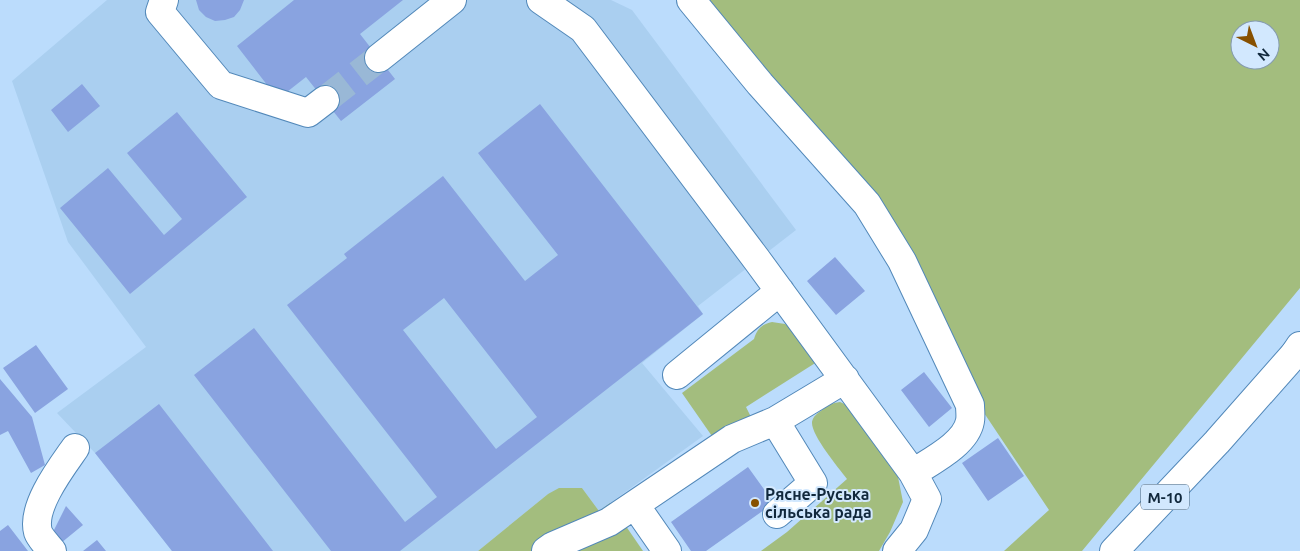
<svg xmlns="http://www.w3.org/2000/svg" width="1300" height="551" viewBox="0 0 1300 551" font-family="Ubuntu,sans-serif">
  <rect width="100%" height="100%" fill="#bbdcfc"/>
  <path fill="#aacff0" d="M107,0H611L632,10L796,230L698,306L703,314L642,363L703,436L599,511L582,488L548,494L478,551H172L95,453L57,413L146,347L68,242L12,81Z"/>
  <path fill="#a3bd7e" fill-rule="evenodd" d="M697,0H1300V288L1082,551H1004L1049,510L964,383L877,205ZM1240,30H1270V60H1240Z
    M772,322L785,324L791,328L820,360L746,407L751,417L714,439L682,393L754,339C757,329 762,324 772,322Z
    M840,402L851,407L865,425L898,477L903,502L890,532L879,551H761L787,532L847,479C838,467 811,435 812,422C813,416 818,413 822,410C828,405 832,403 840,402Z
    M559,488H582L599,511L610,503L643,551H478L548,494Z"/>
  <path fill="#89a3e0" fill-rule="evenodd" d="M196,0H244L240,10L234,17L225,20L215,21L206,17L199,10Z
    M294,0H403L360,34L395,79L341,121L306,77L278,99L237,46Z
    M82,84L100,106L68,132L51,110Z
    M540,104L703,314L400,551H331L194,375L254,328L405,522L437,497L287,305L347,258L344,254L443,176L525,281L558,255L478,153ZM444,298L537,417L496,449L403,330Z
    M177,112L247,197L130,294L60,208L108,168L164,235L182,219L127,153Z
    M835,257L865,291L836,315L807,281Z
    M36,345L68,389L35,413L3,368Z
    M924,372L952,408L929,427L901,390Z
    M0,379L32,417L45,465L31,473L8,431L0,435Z
    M159,404L273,551H172L95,453Z
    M998,438L1024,476L988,501L962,463Z
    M748,467L774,503L706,551H691L671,522Z
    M66,506L83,525L61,543L52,534Z
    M8,525L28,551H0V531Z
    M97,540L106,551H83Z"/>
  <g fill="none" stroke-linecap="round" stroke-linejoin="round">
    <path stroke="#99b8d6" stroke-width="28" stroke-dasharray="28 14" stroke-linecap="butt" d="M325,100L379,58"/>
    <defs>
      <path id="minor" d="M164,0L160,12L221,85L308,113L325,100
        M541,0L583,29L757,260L913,473L927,499L914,530L897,551
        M691,0L760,84L867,204L902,261L970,405C970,410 971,416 970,421C966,444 931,461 913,473
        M379,58L452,0
        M677,375L780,291
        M775,421L813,483L777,514
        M635,505L667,551
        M52,551C48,546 40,538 38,532C31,507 61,468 75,448
        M546,551L553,546L609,522L732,439L775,421L845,379"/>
      <path id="major" d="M1114,551L1217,442L1300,348"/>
      <path id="highway" d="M1294,355L1300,346"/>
    </defs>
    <use href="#minor" stroke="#5288b9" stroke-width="30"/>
    <use href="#major" stroke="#5288b9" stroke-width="30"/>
    <use href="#highway" stroke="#5288b9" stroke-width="30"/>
    <use href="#minor" stroke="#fff" stroke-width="28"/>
    <use href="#major" stroke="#fff" stroke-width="28"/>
    <use href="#highway" stroke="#fff" stroke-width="28"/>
  </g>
  <circle fill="#875000" stroke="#d2e8fe" stroke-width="2" cx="755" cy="503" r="5"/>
  <g text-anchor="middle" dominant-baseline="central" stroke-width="4" stroke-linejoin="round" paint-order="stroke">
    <rect fill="#d2e8fe" stroke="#4b6276" stroke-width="1" x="1141" y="484.5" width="48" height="25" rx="4"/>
    <g font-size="15" font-weight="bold" fill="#11283c">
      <text x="1165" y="497">М-10</text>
    </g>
    <g font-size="16" font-weight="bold" fill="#11283c" stroke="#d2e8fe" text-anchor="start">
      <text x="765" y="494">Рясне-Руська<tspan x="765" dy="18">сільська рада</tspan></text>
    </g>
  </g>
  <g transform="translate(1255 45) rotate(138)"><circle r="24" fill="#d2e8fe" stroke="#859bb0"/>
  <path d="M0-4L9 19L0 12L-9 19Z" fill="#875000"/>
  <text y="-8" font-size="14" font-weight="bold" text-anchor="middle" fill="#11283c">N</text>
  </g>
</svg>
